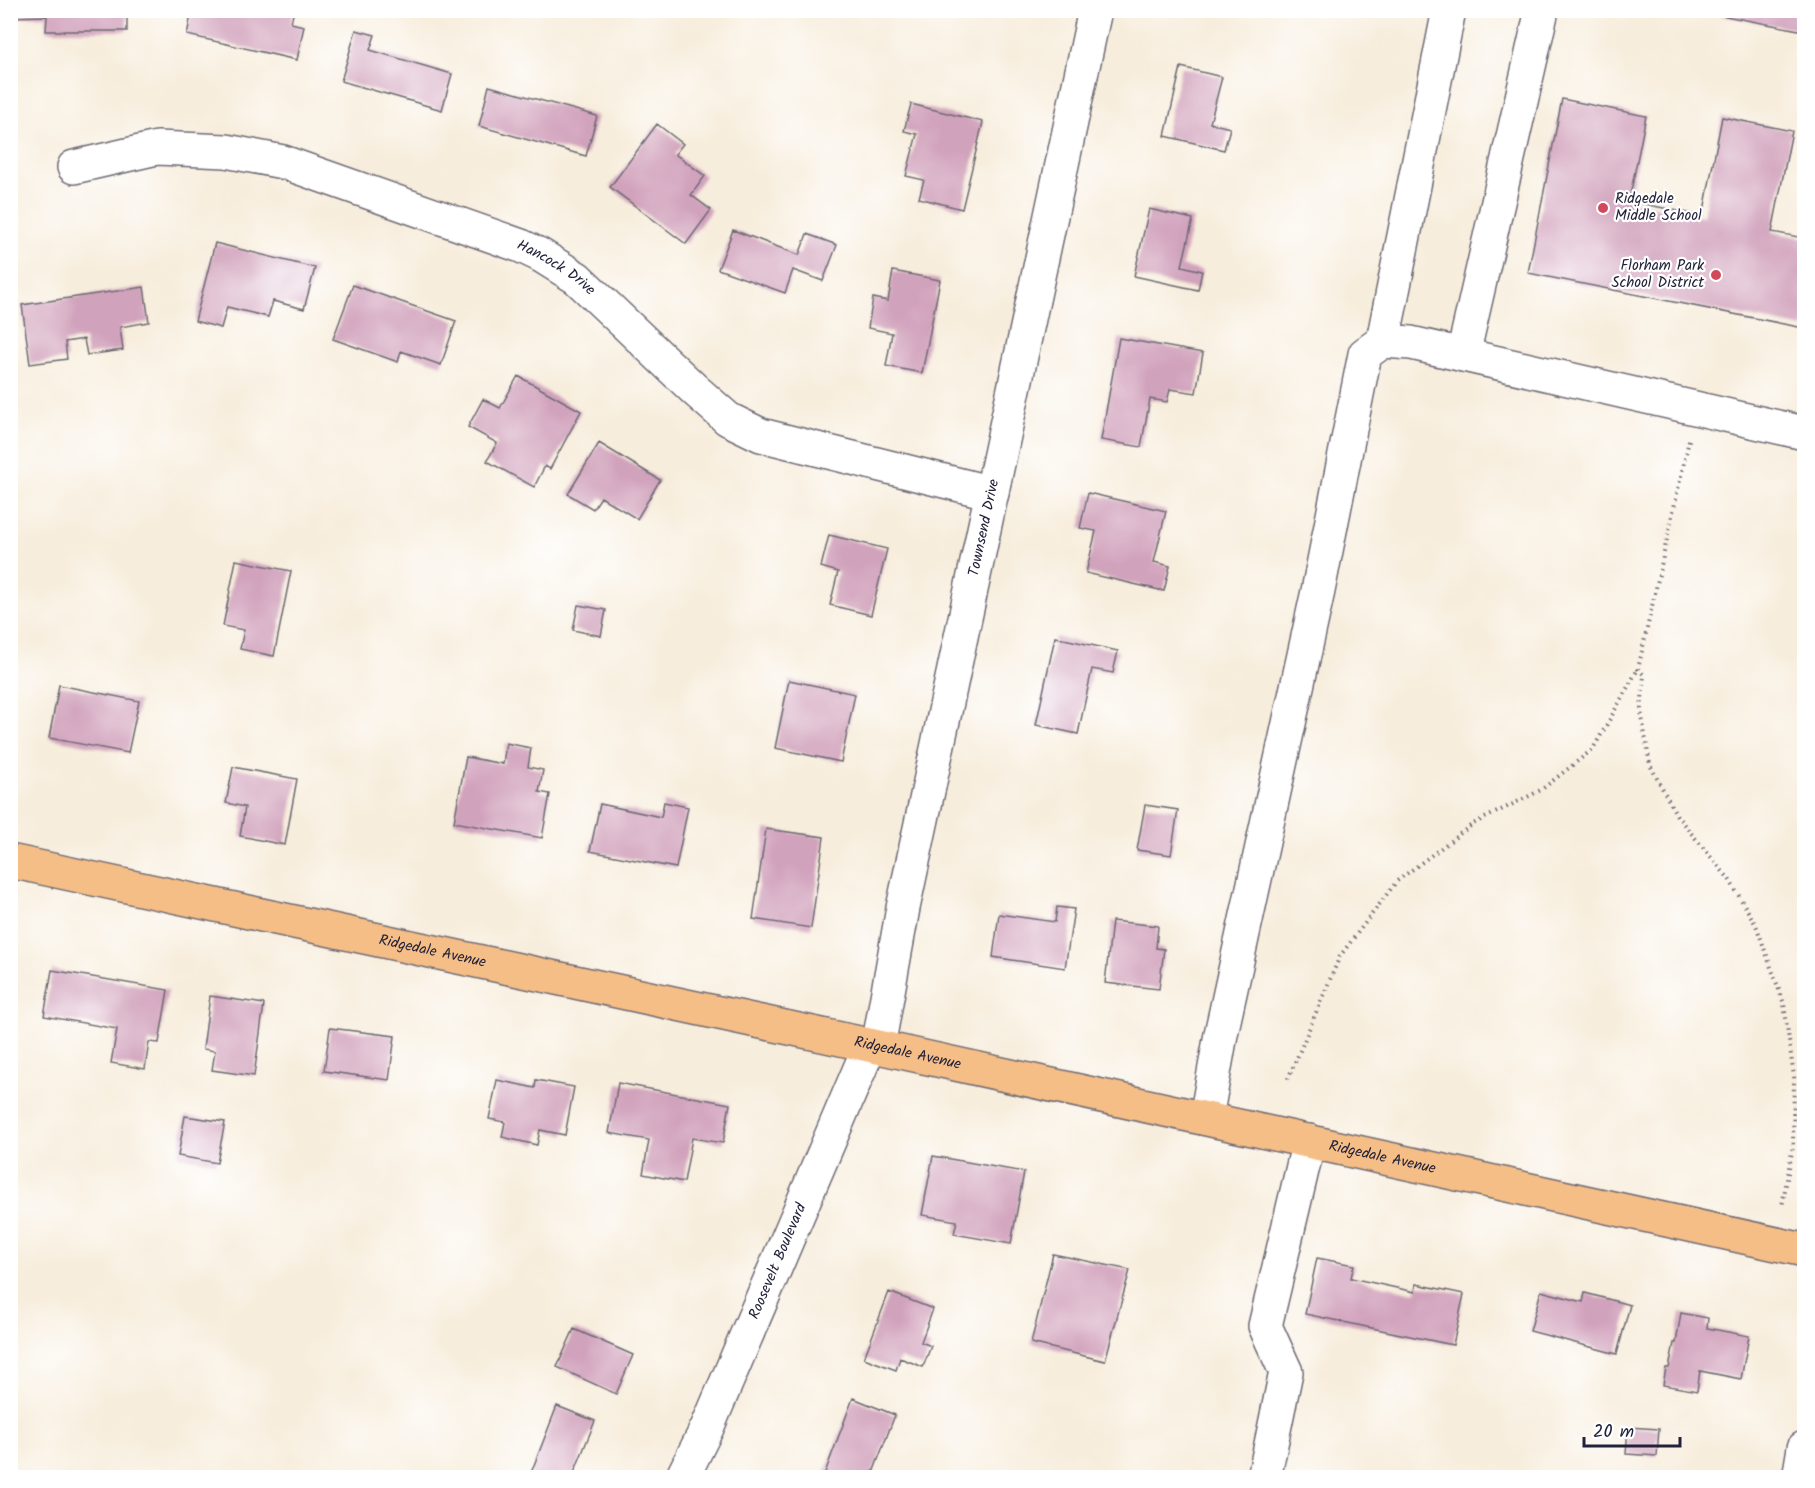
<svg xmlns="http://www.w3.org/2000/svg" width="1815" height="1488" viewBox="0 0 1815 1488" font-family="Kalam,sans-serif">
  <rect width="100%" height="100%" fill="#fff"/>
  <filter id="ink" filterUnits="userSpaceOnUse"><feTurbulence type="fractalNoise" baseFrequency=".0167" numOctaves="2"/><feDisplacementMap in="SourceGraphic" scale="12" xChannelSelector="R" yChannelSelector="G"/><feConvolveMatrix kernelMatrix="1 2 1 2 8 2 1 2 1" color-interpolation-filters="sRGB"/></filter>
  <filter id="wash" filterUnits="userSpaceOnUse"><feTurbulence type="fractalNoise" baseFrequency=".008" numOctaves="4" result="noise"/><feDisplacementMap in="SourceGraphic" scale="24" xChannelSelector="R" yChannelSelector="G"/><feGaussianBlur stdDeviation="1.35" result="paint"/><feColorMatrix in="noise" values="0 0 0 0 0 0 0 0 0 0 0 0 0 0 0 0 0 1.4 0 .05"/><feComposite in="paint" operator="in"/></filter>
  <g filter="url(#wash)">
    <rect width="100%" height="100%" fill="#f7eddc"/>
    <g id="blocks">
      <path fill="#d1a2bc" d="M13,10H127V31H46L47,16L14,17Z
        M192,10H294L291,23L304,26L297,60L187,35Z
        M1705,10H1804V31L1704,12Z
        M356,30L375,35L370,50L452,74L442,110L341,81Z
        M1181,67L1222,77L1210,123L1230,128L1224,150L1165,136Z
        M489,86L597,116L586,156L479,126Z
        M1562,99L1646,116L1629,201L1703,216L1722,117L1792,131L1772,232L1804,238V328L1528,273Z
        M911,104L983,122L962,209L919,198L924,180L906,176L917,134L904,131Z
        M657,124L683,144L675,154L705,176L691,195L711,210L686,244L610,187Z
        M1149,209L1193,219L1182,266L1202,271L1198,290L1134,276Z
        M733,230L799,255L807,234L837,245L823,281L793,270L785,293L718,269Z
        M215,243L315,268L304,309L273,301L268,317L227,307L221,328L195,321Z
        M893,271L940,280L922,373L886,366L892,333L868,328L873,298L888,301Z
        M353,285L456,321L441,365L401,351L398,362L333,339Z
        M144,287L149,322L120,327L123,350L87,355L84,339L65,342L67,359L30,364L22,305Z
        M1119,338L1203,353L1196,393L1170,389L1167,402L1150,399L1141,447L1101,440Z
        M518,376L581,411L550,469L545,466L534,487L487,461L497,443L468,427L483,399L500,408Z
        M599,443L660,480L637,519L601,497L593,509L568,494Z
        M1088,493L1166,511L1154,562L1170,566L1164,591L1086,573L1096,531L1080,528Z
        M829,535L887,549L871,615L830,605L838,572L821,567Z
        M236,560L291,571L274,656L240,649L244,630L223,626Z
        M578,605L606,610L601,636L573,630Z
        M1055,637L1118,651L1113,673L1092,669L1078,734L1036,725Z
        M789,680L855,694L841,762L775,748Z
        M59,685L139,701L128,753L49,738Z
        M506,743L531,748L528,767L543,770L539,792L550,794L542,838L454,822L466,757L503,764Z
        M233,767L297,779L285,845L240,836L245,807L226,803Z
        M664,802L688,807L676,868L590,851L600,804L661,817Z
        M1145,805L1178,810L1171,855L1137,850Z
        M766,829L824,837L811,928L753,919Z
        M1057,907L1074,909L1065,968L993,957L999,914L1055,922Z
        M1112,921L1158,926L1156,948L1164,949L1159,989L1105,983Z
        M52,970L168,990L159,1043L149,1042L145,1069L111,1063L117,1029L44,1016Z
        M10,984L17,985L12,1020H10Z
        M210,996L264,1004L254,1076L212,1070L215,1051L203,1049Z
        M330,1028L395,1036L389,1080L324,1071Z
        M497,1080L535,1088L536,1080L574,1087L565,1135L540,1130L537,1145L502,1137L505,1122L489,1119Z
        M618,1083L730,1104L723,1143L692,1138L684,1182L643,1174L649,1140L609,1133Z
        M185,1116L225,1122L217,1163L178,1156Z
        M933,1156L1024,1172L1011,1244L954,1234L957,1221L922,1215Z
        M1053,1254L1130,1270L1105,1361L1031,1343Z
        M1317,1258L1354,1265L1351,1278L1415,1292L1416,1284L1464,1294L1453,1345L1305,1314Z
        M1541,1291L1583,1302L1585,1293L1630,1305L1617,1354L1530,1331Z
        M889,1292L933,1309L921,1342L931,1346L923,1367L900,1358L896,1370L864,1358Z
        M1681,1313L1708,1318L1707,1328L1749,1336L1741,1379L1700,1371L1697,1391L1663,1385L1666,1368H1669L1674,1343H1676Z
        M574,1329L633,1355L616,1394L557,1367Z
        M853,1398L895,1415L871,1478H823Z
        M557,1406L595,1421L572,1478H529Z
        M1628,1427L1659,1429L1657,1456L1626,1454Z"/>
    </g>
  </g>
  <g filter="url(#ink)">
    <use href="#blocks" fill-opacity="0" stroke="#6d6973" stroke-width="1.5"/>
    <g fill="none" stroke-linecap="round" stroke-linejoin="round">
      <defs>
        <g id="minor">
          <path id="s1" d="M74,167L157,148L226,151L283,162L521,246L540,255L577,278L695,390L728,419L761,435L992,493"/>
          <path d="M1383,341L1449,10"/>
          <path d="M1463,355L1542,10"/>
          <path id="s2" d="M878,1047L903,908L1095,10"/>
          <path d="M1206,1118L1221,1034L1318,591L1365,354L1383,341L1411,343L1804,433"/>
          <path id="s3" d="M682,1478L707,1428L870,1045"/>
          <path d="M1264,1478L1286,1372L1265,1326L1309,1141"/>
          <path d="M1799,1478L1804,1448"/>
        </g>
        <g id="major">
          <path id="s4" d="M10,861L878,1047L1804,1250"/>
        </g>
      </defs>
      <use href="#minor" stroke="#6d6973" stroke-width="36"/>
      <use href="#major" stroke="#6d6973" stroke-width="36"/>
      <path stroke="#6d6973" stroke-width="4" stroke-dasharray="1.5 4.5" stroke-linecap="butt" d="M1689,440L1638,669L1644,675L1641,711L1650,765L1677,816L1729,879L1756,925L1784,1004L1794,1077L1793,1146L1782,1206
        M1288,1079L1340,956L1397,881L1473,824L1541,790L1593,749L1638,669"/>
      <use href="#minor" stroke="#fff" stroke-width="33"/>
      <use href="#major" stroke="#f6be87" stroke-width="33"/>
    </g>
  </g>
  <g fill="#d1495b" stroke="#fff" stroke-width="2">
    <circle cx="1603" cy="208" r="6"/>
    <circle cx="1716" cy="275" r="6"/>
  </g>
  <g text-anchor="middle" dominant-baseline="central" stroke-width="4.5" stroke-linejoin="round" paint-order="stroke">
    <g font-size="15" fill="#22223b" stroke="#fff" text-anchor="start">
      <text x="1615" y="199">Ridgedale<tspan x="1615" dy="17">Middle School</tspan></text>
      <text x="1704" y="266" text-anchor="end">Florham Park<tspan x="1704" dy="17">School District</tspan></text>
    </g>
    <g font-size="15" fill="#22223b" stroke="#fff">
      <text stroke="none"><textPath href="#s1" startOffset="506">Hancock Drive</textPath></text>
      <text stroke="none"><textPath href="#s2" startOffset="530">Townsend Drive</textPath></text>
      <text stroke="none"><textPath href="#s4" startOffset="432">Ridgedale Avenue</textPath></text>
      <text stroke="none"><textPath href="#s4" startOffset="918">Ridgedale Avenue</textPath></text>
      <text stroke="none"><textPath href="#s4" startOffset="1404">Ridgedale Avenue</textPath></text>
      <text stroke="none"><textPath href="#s3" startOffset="237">Roosevelt Boulevard</textPath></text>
    </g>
  </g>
  <rect width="1815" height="1488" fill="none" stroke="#fff" stroke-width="36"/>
  <path d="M1584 1437v9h96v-9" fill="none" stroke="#22223b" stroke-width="3"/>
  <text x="1593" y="1437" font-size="18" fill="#22223b" stroke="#ffffff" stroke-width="4.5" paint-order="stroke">20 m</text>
</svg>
